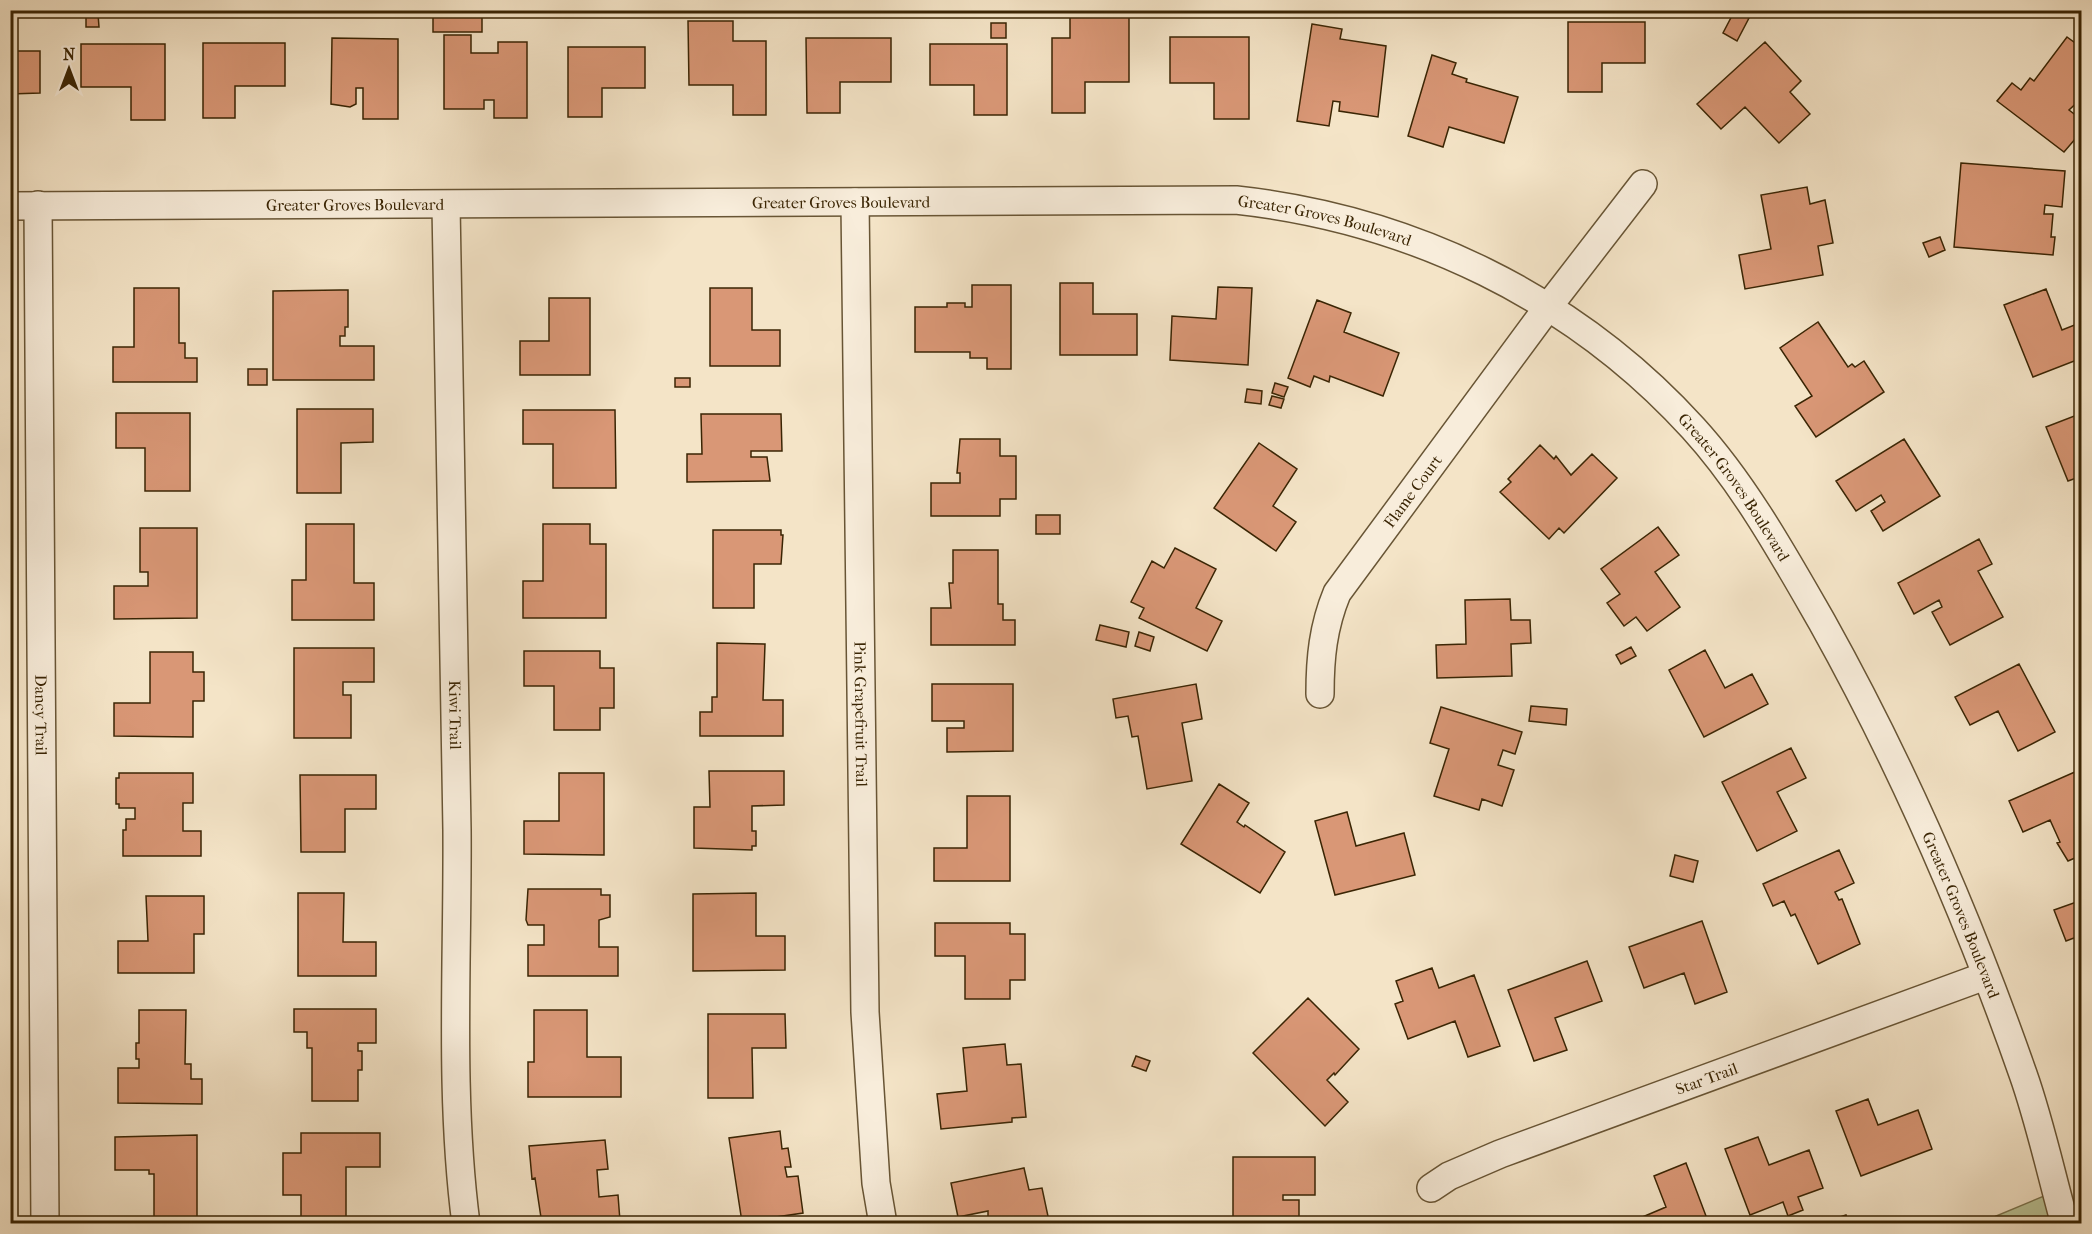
<svg xmlns="http://www.w3.org/2000/svg" width="2092" height="1234" viewBox="0 0 2092 1234" font-family="'IM FELL French Canon',serif">
  <rect width="100%" height="100%" fill="#f4e4c7"/>
  <filter id="stains"><feTurbulence type="fractalNoise" baseFrequency=".00333" numOctaves="4"/><feColorMatrix values="0 0 0 0 .2 0 0 0 0 .09 0 0 0 0 .02 0 0 0 .5 -.17"/></filter>
  <radialGradient id="worn" r=".72"><stop offset=".6" stop-color="#630" stop-opacity="0"/><stop offset="1" stop-color="#630" stop-opacity=".3"/></radialGradient>
  <path fill="#bac497" stroke="#7a744e" stroke-width="1.5" d="M2056,1191L2065,1224H1977Z"/>
  <path fill="#d99776" stroke="#3a2504" stroke-width="1.5" d="M433,10H482V32H433Z
    M1735,10L1749,18L1737,41L1723,33Z
    M1070,13H1129V82H1085V113H1052V38H1070Z
    M86,14H98L99,27H86Z
    M688,21H733V41H766V115H733V85H689Z
    M1568,22H1645V63H1602V92H1568Z
    M991,23H1006V38H991Z
    M1312,24L1342,29L1340,39L1386,46L1378,117L1339,111L1340,102L1333,101L1329,126L1297,121Z
    M444,35H471V53H498V42H527V118H494V100H484V109H444Z
    M1170,37H1249V119H1214V83H1170Z
    M2067,37L2082,48V98L2069,110L2082,120V131L2064,152L1997,101L2012,83L2021,90L2030,78L2034,81Z
    M332,38L398,39V119H363V88H356V104L350,107L331,104Z
    M806,38H891V82H840V113H807Z
    M1765,42L1801,81L1790,92L1810,114L1779,143L1745,107L1721,129L1697,104Z
    M203,43H285V86H235V118H203Z
    M81,44H165V120H131V87H81Z
    M930,44H1007V115H974V85H930Z
    M568,47H645V88H602V117H568Z
    M10,51H40V93L10,94Z
    M1432,55L1456,63L1452,74L1467,79L1466,82L1518,97L1504,143L1449,127L1443,147L1408,136Z
    M1961,163L2065,171L2062,207L2045,205L2044,214H2053L2051,237H2055L2053,255L1954,247Z
    M1807,187L1810,204L1825,200L1833,243L1818,246L1823,275L1745,289L1739,255L1771,249L1761,195Z
    M1940,237L1945,250L1929,257L1923,243Z
    M1060,283H1093V314H1137V355H1060Z
    M972,285H1011V369H987V358H970V352H915V307H947V303H965V307H972Z
    M1218,287L1252,288L1248,365L1170,360L1172,316L1216,319Z
    M134,288H179V343H185V358H197V382H113V347H134Z
    M710,288H752V330H780V366H710Z
    M2046,289L2062,330L2082,322V358L2033,377L2004,305Z
    M340,290H348V327H345V336H340V346H374V380H273V291Z
    M549,298H590V375H520V341H549Z
    M1317,300L1351,313L1344,332L1399,353L1383,396L1330,376L1329,382L1314,376L1310,387L1288,378Z
    M1818,322L1848,367L1852,364L1855,367L1864,361L1884,392L1816,437L1795,406L1812,396L1780,348Z
    M248,369H267V385H248Z
    M675,378H690V387H675Z
    M1275,383L1288,387L1284,397L1272,393Z
    M1247,389L1262,391L1261,404L1245,402Z
    M1272,396L1284,399L1281,408L1269,405Z
    M297,409H373V442L341,443V493H297Z
    M523,410H615L616,488H553V444H523Z
    M116,413H190V491H145V448H116Z
    M2082,413V476L2068,481L2046,427Z
    M701,414H781L782,451H751V457H767L770,481L687,482V454H702Z
    M960,439H1000V456H1016V499H1000V516H931V483H960V473H957Z
    M1904,439L1940,496L1883,531L1871,511L1885,502L1881,495L1856,511L1836,481Z
    M1259,443L1297,469L1273,506L1296,522L1276,551L1214,508Z
    M1540,445L1554,459L1556,456L1571,475L1592,454L1617,478L1564,533L1559,528L1549,539L1500,492L1511,482L1508,479Z
    M1036,515H1060V534H1036Z
    M306,524H354V583H374V620H292V580H306Z
    M543,524H590V544H606V618H523V581H543Z
    M1658,527L1679,555L1655,572L1680,607L1647,631L1636,617L1624,626L1607,603L1620,594L1601,569Z
    M140,528H197V618L114,619V586H148V572H140Z
    M713,530H781V535H783L781,564H754V608H713Z
    M1979,539L1992,564L1978,571L2003,617L1950,645L1932,612L1942,607L1939,600L1914,614L1898,583Z
    M1175,548L1216,569L1196,608L1222,621L1207,651L1139,618L1144,608L1131,602L1152,561L1164,568Z
    M953,550H998V604H1003V620H1015V645H931V608H951L949,583H953Z
    M1510,599L1511,620H1530L1531,643L1511,644L1512,676L1437,678L1436,645L1466,644L1465,600Z
    M1100,625L1129,632L1126,647L1096,640Z
    M1139,632L1154,637L1150,651L1135,646Z
    M717,643L765,644L763,700H783V736H700V712H712V697H717Z
    M1631,647L1636,656L1621,664L1616,655Z
    M294,648H374V682H343V695H351V738H294Z
    M1705,650L1725,688L1752,674L1768,704L1704,737L1669,670Z
    M524,651H600V668H614V708H600V730H554V686H524Z
    M150,652H193V672H204V701H193V737L114,736V703H150Z
    M2019,664L2055,732L2018,751L1998,711L1970,725L1955,697Z
    M932,684H1013V751L947,752V728H964V721H932Z
    M1196,684L1202,719L1182,723L1192,781L1147,789L1138,736L1132,737L1128,716L1116,718L1113,699Z
    M1531,706L1567,709L1566,725L1529,721Z
    M1441,707L1522,732L1515,754L1503,750L1498,765L1514,770L1502,806L1482,799L1479,810L1434,796L1449,749L1430,743Z
    M1791,748L1806,778L1777,792L1797,831L1757,851L1722,782Z
    M709,771H784V805L752,806V831H756V846H752V850L694,848V807H710Z
    M2077,771L2082,782V855L2068,861L2057,843L2060,842L2050,820L2023,832L2009,801Z
    M119,773H193V803H183V831H201V856H123V830H126V819H135V808H119V804H116V778H119Z
    M559,773H604V855L524,854V821H559Z
    M300,775H376V809H345V852H301Z
    M1219,784L1249,803L1237,822L1244,827L1245,825L1285,852L1260,893L1181,844Z
    M967,796H1010V881H934V848H967Z
    M1347,812L1356,846L1404,833L1415,875L1335,895L1315,821Z
    M1839,850L1854,883L1835,892L1839,900L1842,899L1860,944L1818,964L1795,914L1791,916L1784,901L1773,906L1763,884Z
    M1675,855L1698,861L1693,882L1670,876Z
    M528,889H601V895H610V917L599,920V947H618V976H528V945H544V925H528L526,920Z
    M298,893H344L343,942H376V976H298Z
    M756,893V936H785V970L693,971V894Z
    M146,896H204V934H194V973H118V941H148Z
    M2082,900V935L2066,941L2054,910Z
    M1702,921L1727,992L1695,1004L1684,973L1644,988L1629,947Z
    M935,923H1010V934H1025V980H1010V999H965V956H935Z
    M1587,961L1602,1001L1555,1018L1567,1050L1534,1061L1508,990Z
    M1432,968L1439,988L1474,975L1500,1046L1468,1057L1455,1021L1408,1039L1395,1004L1403,1001L1396,981Z
    M1308,998L1359,1049L1335,1075L1334,1073L1327,1080L1348,1102L1325,1126L1253,1053Z
    M294,1009H376V1043H358V1051H362V1070H358V1101H312V1048H307V1032H294Z
    M139,1010H186L185,1064H191V1079H202V1104L118,1103V1068H139V1059H136V1043H139Z
    M534,1010H587V1057H621V1097H528V1062H534Z
    M708,1014H785L786,1048H752L753,1098H708Z
    M1005,1044L1007,1065L1021,1064L1026,1117L1012,1118V1122L941,1129L937,1094L967,1091L963,1048Z
    M1136,1056L1150,1061L1146,1071L1132,1066Z
    M1868,1099L1878,1125L1918,1110L1932,1149L1861,1176L1836,1111Z
    M780,1131L782,1149L788,1148L791,1167H785L787,1177L798,1176L803,1213L742,1222L729,1138Z
    M301,1133H380V1167H346V1217H301V1195H283V1153H301Z
    M197,1135V1219H154V1174H149V1170H115V1137Z
    M1758,1137L1769,1165L1809,1150L1823,1188L1798,1197L1803,1210L1788,1216L1783,1202L1750,1215L1725,1149Z
    M605,1140L608,1169L597,1170L599,1197L618,1195L620,1221L542,1224L535,1178L532,1179L529,1146Z
    M1233,1157H1315V1195H1283V1200H1299V1224H1233Z
    M1686,1163L1709,1224H1626L1666,1207L1654,1176Z
    M1024,1168L1029,1190L1042,1188L1049,1221L1037,1224H988V1211L958,1217L951,1183Z
    M1846,1215L1849,1224H1833L1831,1220Z"/>
  <g fill="none" stroke-linecap="round" stroke-linejoin="round">
    <defs>
      <g id="street">
        <path id="s1" d="M855,202L865,1012L876,1183L883,1224"/>
        <path id="s2" d="M38,205L45,1224"/>
        <path id="s3" d="M446,205C450,413 455,621 457,830C458,961 449,1093 466,1224"/>
        <path id="s4" d="M10,206L1236,200C1410,219 1574,297 1693,428C1745,485 1784,556 1822,622C1903,767 1968,917 2023,1074C2040,1122 2051,1174 2065,1224"/>
        <path id="s5" d="M1320,694C1320,658 1323,627 1337,593L1548,307L1643,184"/>
        <path id="s6" d="M1431,1188L1449,1176L1500,1154L1985,976"/>
      </g>
    </defs>
    <use href="#street" stroke="#685535" stroke-width="30"/>
    <use href="#street" stroke="#f8eddb" stroke-width="27"/>
  </g>
  <g text-anchor="middle" dominant-baseline="central" stroke-width="4.5" stroke-linejoin="round" paint-order="stroke">
    <g font-size="16" fill="#3a2504" stroke="#f8eddb">
      <text stroke="none"><textPath href="#s4" startOffset="831">Greater Groves Boulevard</textPath></text>
      <text stroke="none"><textPath href="#s4" startOffset="345">Greater Groves Boulevard</textPath></text>
      <text stroke="none"><textPath href="#s4" startOffset="1317">Greater Groves Boulevard</textPath></text>
      <text stroke="none"><textPath href="#s4" startOffset="1820">Greater Groves Boulevard</textPath></text>
      <text stroke="none"><textPath href="#s5" startOffset="230">Flame Court</textPath></text>
      <text stroke="none"><textPath href="#s1" startOffset="512">Pink Grapefruit Trail</textPath></text>
      <text stroke="none"><textPath href="#s2" startOffset="510">Dancy Trail</textPath></text>
      <text stroke="none"><textPath href="#s3" startOffset="510">Kiwi Trail</textPath></text>
      <text stroke="none"><textPath href="#s4" startOffset="2306">Greater Groves Boulevard</textPath></text>
      <text stroke="none"><textPath href="#s6" startOffset="297">Star Trail</textPath></text>
    </g>
  </g>
  <rect width="2092" height="1234" fill="none" stroke="#f4e4c7" stroke-width="36"/>
  <rect x="12" y="12" width="2068" height="1210" fill="none" stroke="#3a2504" stroke-width="3"/>
  <rect x="18" y="18" width="2056" height="1198" fill="none" stroke="#3a2504" stroke-width="1.5"/>
  <g transform="translate(69 69)" stroke="#f8eddb" stroke-width="4.5" paint-order="stroke">
  <path d="M0-4.5L10 22L0 15L-10 22Z" fill="#3a2504"/>
  <text y="-9" font-size="16" font-weight="bold" text-anchor="middle" fill="#3a2504">N</text>
  </g>
  <rect width="100%" height="100%" filter="url(#stains)"/>
  <rect width="100%" height="100%" fill="url(#worn)"/>
</svg>
